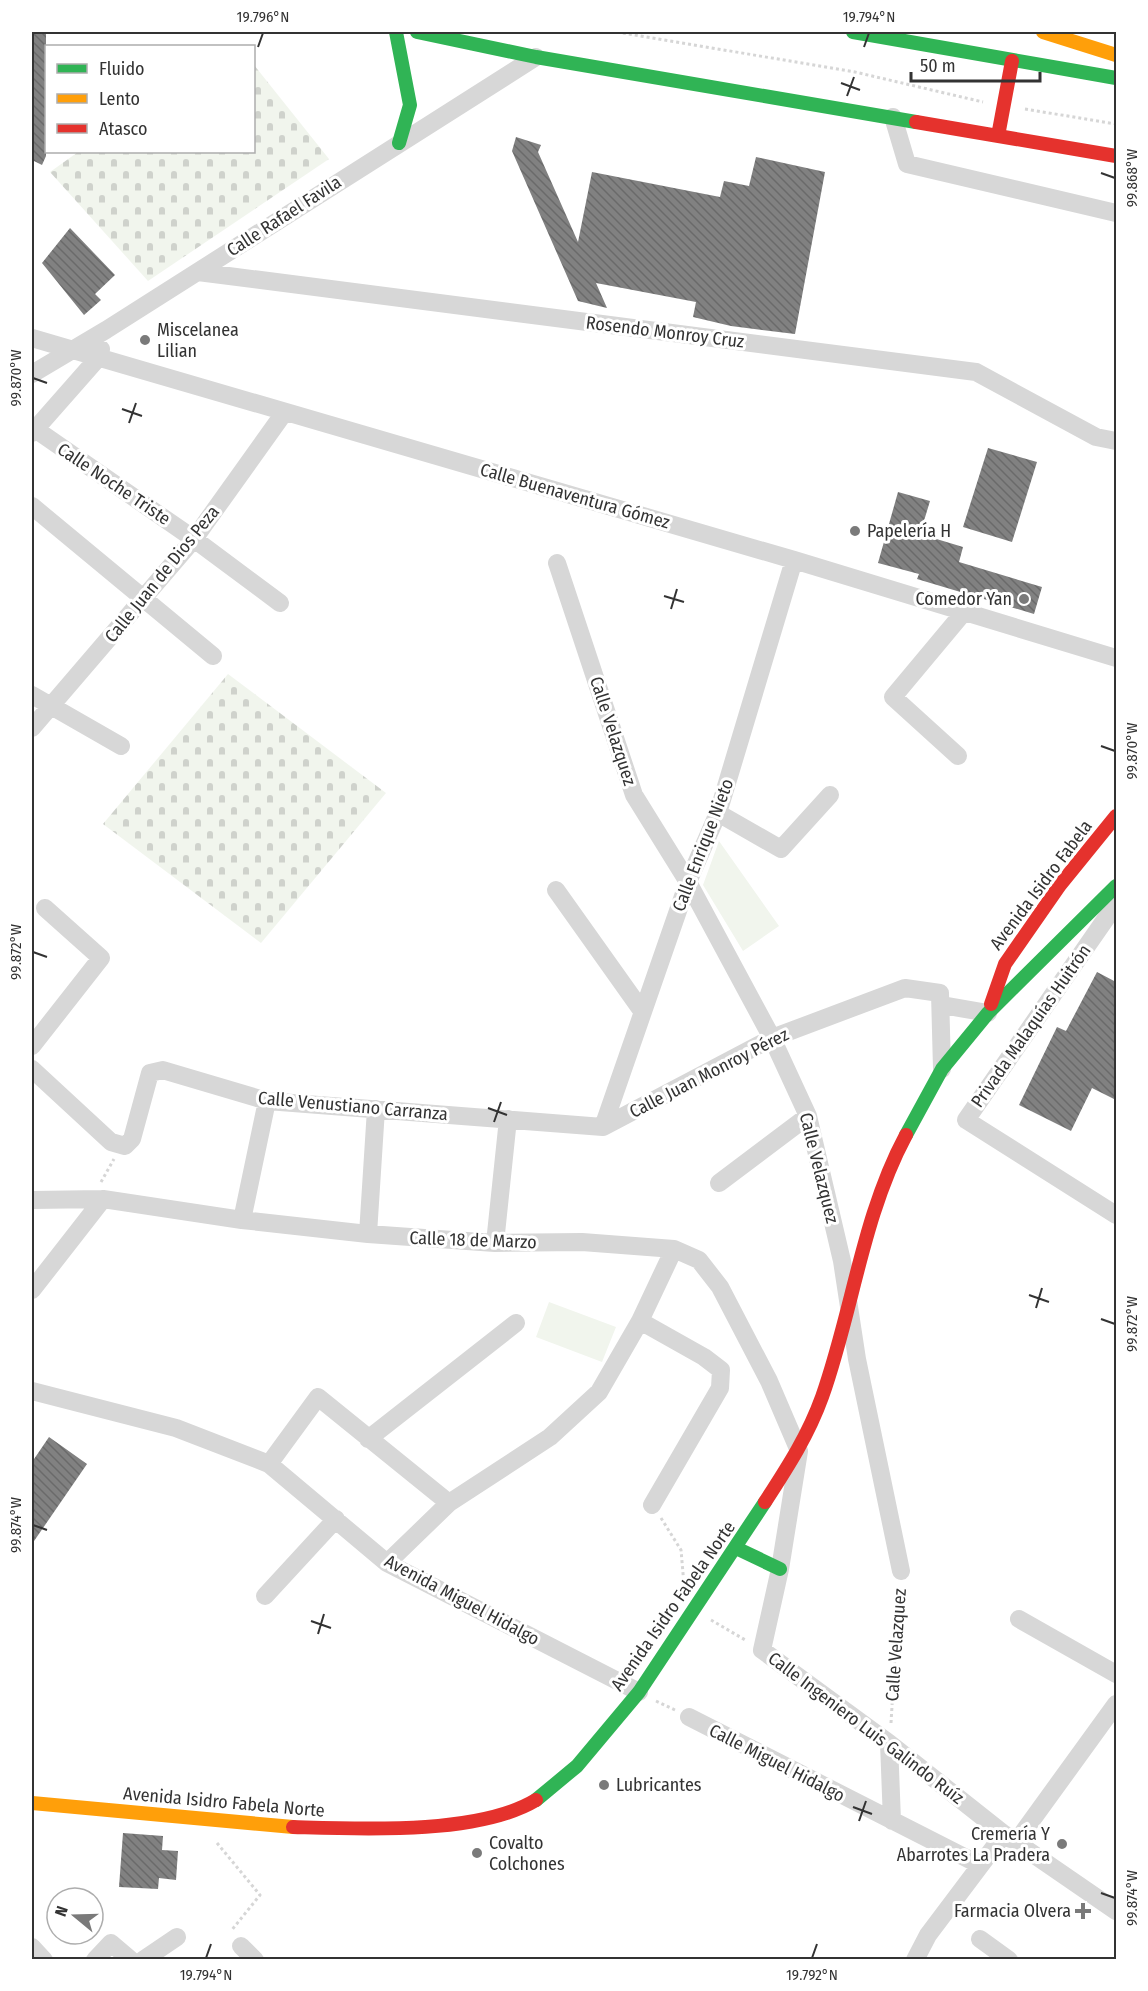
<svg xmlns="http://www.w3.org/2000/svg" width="1148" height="1991" viewBox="0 0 1148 1991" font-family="'Fira Sans Condensed',sans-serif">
  <defs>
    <pattern id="cemetery-stones" width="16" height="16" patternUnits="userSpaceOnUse" patternTransform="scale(1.5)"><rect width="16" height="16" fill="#f1f5ed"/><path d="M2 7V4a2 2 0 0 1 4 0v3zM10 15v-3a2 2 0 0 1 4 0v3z" fill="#cfd2cc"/></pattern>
    <pattern id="building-back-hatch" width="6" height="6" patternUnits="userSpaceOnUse" patternTransform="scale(1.5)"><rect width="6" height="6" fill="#818181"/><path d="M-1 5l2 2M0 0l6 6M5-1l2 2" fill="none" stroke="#6a6a6a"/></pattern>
  </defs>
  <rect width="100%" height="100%" fill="#fff"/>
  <path fill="url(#cemetery-stones)" d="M254,65L329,159L148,281L50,172L78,152H254Z
    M228,674L386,793L261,943L103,824Z"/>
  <path fill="#f1f5ed" d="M719,841L779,926L743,951L703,885Z
    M549,1302L616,1327L602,1362L536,1337Z"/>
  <path fill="url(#building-back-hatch)" d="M32,32H46V156L42,165L32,160Z
    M516,137L541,145L538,152L578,242L592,172L720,197L724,181L749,186L756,157L825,172L795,334L731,326L693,317L696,302L596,283L607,308L578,301L512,151Z
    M70,228L115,275L95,294L101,300L84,315L42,263Z
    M988,448L1037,462L1012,542L963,527Z
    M898,492L930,501L920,534L963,547L959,562L1042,587L1034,614L917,579L919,574L878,563Z
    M1097,972L1116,982V1100L1092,1088L1071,1131L1019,1105L1057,1027L1066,1031Z
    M49,1437L87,1464L32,1544V1462Z
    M123,1833L163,1836L162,1850L178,1851L176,1880L159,1878L158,1889L119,1887Z"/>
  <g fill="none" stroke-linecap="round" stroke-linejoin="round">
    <path stroke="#d6d6d6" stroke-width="3" stroke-dasharray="3 3" stroke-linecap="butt" d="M617,32L855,72L983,102
      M1025,109L1116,124
      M101,1182L114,1159
      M661,1518L681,1550L684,1585
      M711,1620L747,1641
      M656,1701L675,1710
      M891,1723L899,1589
      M217,1843L260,1895L231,1931"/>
    <path stroke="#d7d7d7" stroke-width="18" d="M893,117L907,164L1116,213
      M198,272L976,372L1096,437L1116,441
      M32,338L794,560L1116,658
      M32,374L106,330L536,57
      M35,429L194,539L280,603
      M32,433L98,358L101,349
      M32,506L213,656
      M557,563L634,795L688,882L772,1038L808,1116L842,1261L857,1359L901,1571
      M32,695L121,746
      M32,728L194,539L284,413
      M958,756L893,697L964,612
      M718,813L781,849L830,795
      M556,890L642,1011
      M1116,904L966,1120L1116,1215
      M942,1005L988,1013
      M32,1046L101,958L45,908
      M32,1069L111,1142L125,1146L132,1139L150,1073L163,1070L267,1101L603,1127
      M603,1127L688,882L718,813L794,560
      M603,1127L772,1038L905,988L940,993L942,1069
      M719,1183L808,1116
      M32,1200L103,1199L242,1220L368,1234L495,1243L582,1242L674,1249L699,1260L720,1287L769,1381L799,1451L780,1569L762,1650L889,1743L1004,1834L1116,1911
      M242,1220L267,1101
      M368,1234L376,1109
      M495,1243L508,1119
      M32,1290L103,1199
      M640,1321L704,1357L721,1370L720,1388L652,1505
      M32,1391L176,1428L269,1464L387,1563L639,1692
      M368,1439L516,1323
      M269,1464L318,1397L449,1503
      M387,1563L449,1503L550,1437L599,1392L640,1321L674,1249
      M265,1596L336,1519
      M1019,1619L1116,1674
      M689,1717L980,1865
      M889,1743L892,1821
      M1016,1842L1116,1704
      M980,1939L1009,1960
      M241,1946L255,1960
      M32,1947L44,1960
      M95,1960L111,1943L131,1960
      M143,1960L177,1937
      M915,1960L928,1935L1004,1834"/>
    <path stroke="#30b455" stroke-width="14" d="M396,32L410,105L399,143
      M417,32L536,57L916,122
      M853,32L1116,78
      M906,1135L942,1069L988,1013L1116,886
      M736,1548L780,1569
      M536,1800L577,1766L639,1692L765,1502"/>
    <path stroke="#ff9f0a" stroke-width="14" d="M1043,32L1116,55
      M32,1803L293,1827"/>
    <path stroke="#e5322d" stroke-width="14" d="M916,122L1116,156
      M998,136L1012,61
      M991,1004L1005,964L1060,885L1116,816
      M765,1502C787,1468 808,1436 822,1397C853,1310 862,1217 906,1135
      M293,1827C360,1829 478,1835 536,1800"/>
  </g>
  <path fill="none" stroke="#333" stroke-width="2" d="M258,47L263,33M864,47L869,33M841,83L860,90M847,96L854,77M1101,173L1115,178M33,378L47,383M122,409L142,416M129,423L136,403M664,596L684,602M671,609L677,589M1101,746L1115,751M33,952L47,957M488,1108L507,1115M494,1122L501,1102M1029,1295L1049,1302M1036,1308L1042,1288M1101,1319L1115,1324M33,1525L47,1530M311,1621L331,1628M318,1634L324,1614M853,1807L872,1814M859,1821L866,1801M1101,1893L1115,1898M206,1958L211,1944M812,1958L817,1944"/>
  <g fill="#7a7a7a" stroke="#fff" stroke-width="2">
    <circle cx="145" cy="340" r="6"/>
    <circle cx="855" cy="531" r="6"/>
    <circle cx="1024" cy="599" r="6"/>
    <circle cx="604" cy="1785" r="6"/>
    <circle cx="1062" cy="1844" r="6"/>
    <circle cx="477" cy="1853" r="6"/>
    <path d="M1080 1902h6v6h6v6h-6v6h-6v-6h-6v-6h6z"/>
  </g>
  <g text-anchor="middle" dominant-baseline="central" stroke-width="6" stroke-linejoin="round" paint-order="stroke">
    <g font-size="18" fill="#333" stroke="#fff">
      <text transform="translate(284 216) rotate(-33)">Calle Rafael Favila</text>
      <text transform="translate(665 332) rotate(7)">Rosendo Monroy Cruz</text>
      <text transform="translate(114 484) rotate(34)">Calle Noche Triste</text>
      <text transform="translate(575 496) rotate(16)">Calle Buenaventura Gómez</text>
      <text transform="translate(162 574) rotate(-51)">Calle Juan de Dios Peza</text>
      <text transform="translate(613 731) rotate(72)">Calle Velazquez</text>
      <text transform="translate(703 845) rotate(-69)">Calle Enrique Nieto</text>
      <text transform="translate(1041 885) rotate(-53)">Avenida Isidro Fabela</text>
      <text transform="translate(1031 1026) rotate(-55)">Privada Malaquías Huitrón</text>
      <text transform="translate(709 1073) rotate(-27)">Calle Juan Monroy Pérez</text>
      <text transform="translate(353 1106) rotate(5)">Calle Venustiano Carranza</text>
      <text transform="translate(819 1168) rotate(76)">Calle Velazquez</text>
      <text transform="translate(473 1240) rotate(2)">Calle 18 de Marzo</text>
      <text transform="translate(462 1600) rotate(28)">Avenida Miguel Hidalgo</text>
      <text transform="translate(673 1606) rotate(-55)">Avenida Isidro Fabela Norte</text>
      <text transform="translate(896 1645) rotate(-86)">Calle Velazquez</text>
      <text transform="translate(866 1728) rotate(37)">Calle Ingeniero Luis Galindo Ruíz</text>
      <text transform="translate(777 1763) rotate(27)">Calle Miguel Hidalgo</text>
      <text transform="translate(224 1802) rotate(5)">Avenida Isidro Fabela Norte</text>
    </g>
    <g font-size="18" fill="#333" stroke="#fff" text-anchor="start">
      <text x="157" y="330">Miscelanea<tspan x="157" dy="21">Lilian</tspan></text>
      <text x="867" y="531">Papelería H</text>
      <text x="1012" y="599" text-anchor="end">Comedor Yan</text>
      <text x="616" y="1785">Lubricantes</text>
      <text x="1050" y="1834" text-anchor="end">Cremería Y<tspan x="1050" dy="21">Abarrotes La Pradera</tspan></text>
      <text x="489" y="1843">Covalto<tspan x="489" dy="21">Colchones</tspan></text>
      <text x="1071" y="1911" text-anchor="end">Farmacia Olvera</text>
    </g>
  </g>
  <rect width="1148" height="1991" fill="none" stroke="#ffffff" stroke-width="66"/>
  <rect x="45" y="45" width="210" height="108" fill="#ffffff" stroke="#adadad" stroke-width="1.5"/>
  <rect x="57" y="64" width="30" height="9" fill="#30b455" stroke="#adadad" stroke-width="1.5"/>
  <text x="99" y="75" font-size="18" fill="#333333">Fluido</text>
  <rect x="57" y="94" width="30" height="9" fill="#ff9f0a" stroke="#adadad" stroke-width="1.5"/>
  <text x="99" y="105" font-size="18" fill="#333333">Lento</text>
  <rect x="57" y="124" width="30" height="9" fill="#e5322d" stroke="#adadad" stroke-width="1.5"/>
  <text x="99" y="135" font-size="18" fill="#333333">Atasco</text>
  <g transform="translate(75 1916) rotate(289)"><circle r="28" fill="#ffffff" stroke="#adadad" stroke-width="1.5"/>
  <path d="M0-4.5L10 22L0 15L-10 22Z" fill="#7a7a7a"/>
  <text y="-9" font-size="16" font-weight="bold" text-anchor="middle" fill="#333333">N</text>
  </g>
  <path d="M911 72v9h129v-9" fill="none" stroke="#333333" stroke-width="3"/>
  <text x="920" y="72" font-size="18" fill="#333333" stroke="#ffffff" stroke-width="4.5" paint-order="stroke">50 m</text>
  <rect x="33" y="33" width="1082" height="1925" fill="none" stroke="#333" stroke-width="2"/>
  <g font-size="15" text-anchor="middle" fill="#333">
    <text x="263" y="22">19.796°N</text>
    <text x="869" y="22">19.794°N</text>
    <text transform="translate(1132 178) rotate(-90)" y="5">99.868°W</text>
    <text transform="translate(16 378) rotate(-90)" y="5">99.870°W</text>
    <text transform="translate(1132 751) rotate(-90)" y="5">99.870°W</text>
    <text transform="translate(16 952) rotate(-90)" y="5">99.872°W</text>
    <text transform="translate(1132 1324) rotate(-90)" y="5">99.872°W</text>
    <text transform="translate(16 1525) rotate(-90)" y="5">99.874°W</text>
    <text transform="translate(1132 1898) rotate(-90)" y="5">99.874°W</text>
    <text x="206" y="1980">19.794°N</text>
    <text x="812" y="1980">19.792°N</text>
  </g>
</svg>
